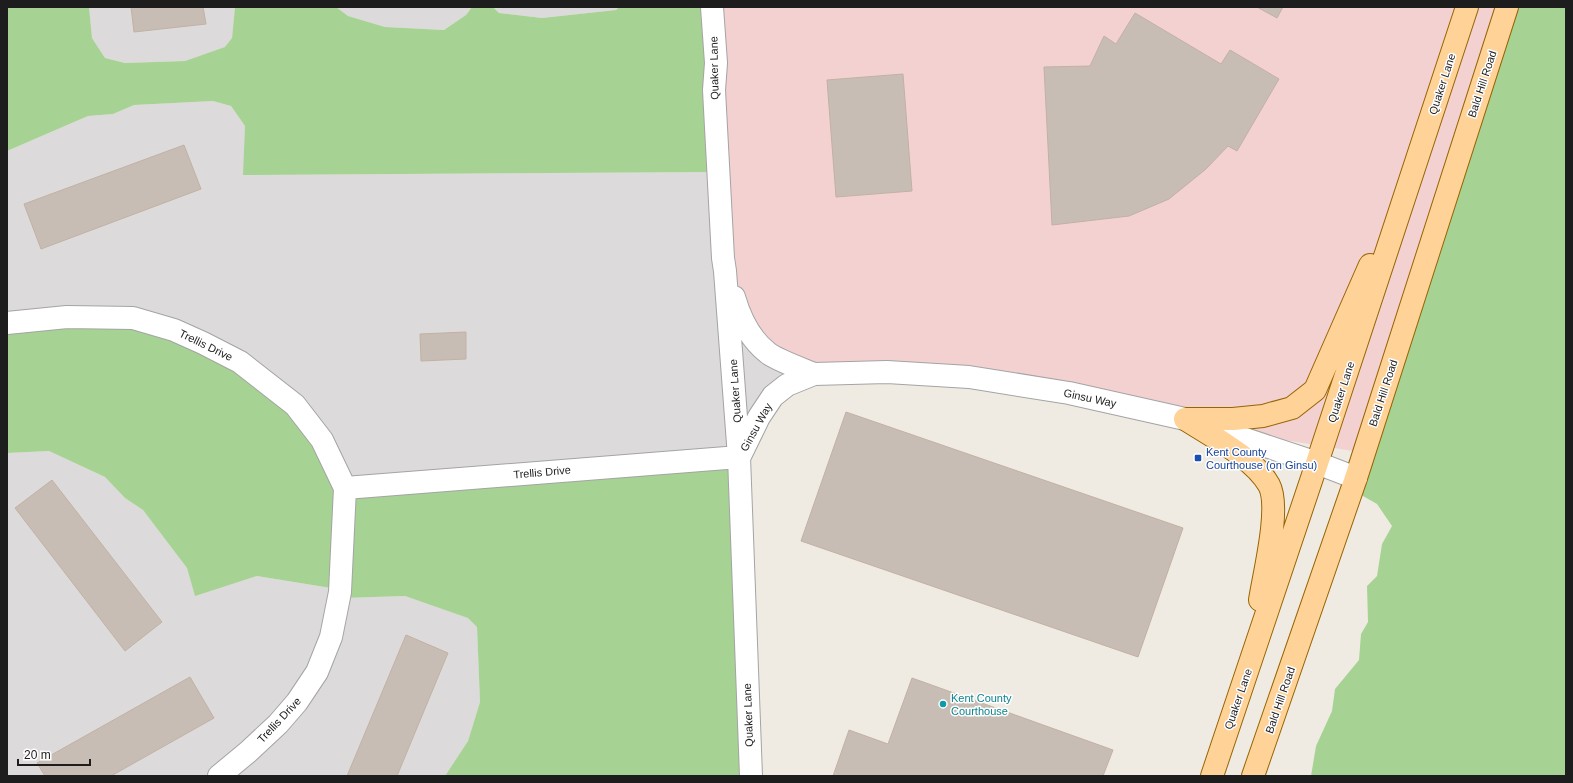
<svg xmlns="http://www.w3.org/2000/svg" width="1573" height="783" viewBox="0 0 1573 783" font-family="Arial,sans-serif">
  <rect width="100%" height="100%" fill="#f0ebe2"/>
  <path fill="#dcdada" d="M89,7H235L232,38L226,47L185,61L125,63L105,58L92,38Z
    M336,7H472L466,15L444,30L385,27L348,16Z
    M493,7H619L616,10L542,18L499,13Z
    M213,101L231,106L245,126L244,175L719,172L803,367L740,449L350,484L7,321V151L88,116L113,114L134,105Z
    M49,451L105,477L125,498L143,510L187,568L195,595L257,576L337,589L343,598L405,596L469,618L477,627L480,702L468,741L445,776H7V453Z"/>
  <path fill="#f2d1d0" d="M709,7H1509L1359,452L1202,427L1073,391L804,371L766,349L731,287Z"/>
  <path fill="#a6d393" d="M7,7H89L92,38L105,58L125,63L185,61L225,47L232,38L235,7H336L348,16L385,27L444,30L466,15L472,7H493L499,13L542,18L616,10L619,7H709L719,172L243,175L245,126L231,106L213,101L134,105L113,114L88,116L7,151Z
    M1509,7H1566V776H1311L1316,746L1332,711L1335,689L1359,660L1361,634L1368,622L1367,586L1377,576L1382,544L1392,526L1377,504L1342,484Z
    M142,317L293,399L344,481L737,456L753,776H445L468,741L480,702L477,627L468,618L405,596L343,598L337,589L257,576L195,596L187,568L143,510L125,498L105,477L49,451L7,453V321Z"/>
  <path fill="#c8bdb5" stroke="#c2b1a3" d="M131,7H203L206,24L134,32Z
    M1257,7H1283L1277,18Z
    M1135,13L1221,64L1230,50L1279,79L1237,151L1228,146L1206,169L1169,199L1129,216L1052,225L1044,67L1090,66L1104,36L1116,44Z
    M903,74L912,191L836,197L827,80Z
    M184,145L201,189L41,249L24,204Z
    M466,332V359L421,361L420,334Z
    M846,412L1183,528L1138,657L801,541Z
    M52,480L162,622L125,651L15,508Z
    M406,635L448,653L397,776H347Z
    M190,677L214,718L111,776H45L37,763Z
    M912,678L1113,750L1103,776H833L849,730L888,744Z"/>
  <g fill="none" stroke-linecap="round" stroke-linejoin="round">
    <defs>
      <path id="minor" d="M712,7L716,63L714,90L723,258L725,271L739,457L751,776
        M734,297C740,318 751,340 768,353C777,360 802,369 814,374
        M7,323L67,317L133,318L174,330L203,343L240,362L295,405L322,440L345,488L340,592L331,637L317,672L297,702L278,724L248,752L219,776
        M740,456L759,417L773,396L787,385L814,374L887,372L969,377L1069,393L1185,419L1317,463L1356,478
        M345,488L739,457"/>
      <path id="major" d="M1185,419H1233L1263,416L1292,408L1315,390L1370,265
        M1185,419C1211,436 1254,458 1269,485C1281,507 1264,574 1260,600
        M1212,776L1317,463L1467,7
        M1253,776L1356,478L1507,7"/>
    </defs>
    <use href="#minor" stroke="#a4a4a4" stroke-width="24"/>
    <use href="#major" stroke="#976400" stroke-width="24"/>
    <use href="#minor" stroke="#fff" stroke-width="22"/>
    <use href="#major" stroke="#ffd298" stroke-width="22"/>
  </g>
  <rect fill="#1a4fb4" stroke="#fff" stroke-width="1.5" x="1194" y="454" width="8" height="8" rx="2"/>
  <circle fill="#0f9aa8" stroke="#fff" stroke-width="1.5" cx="943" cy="704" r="4"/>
  <g text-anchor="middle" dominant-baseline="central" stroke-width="3" stroke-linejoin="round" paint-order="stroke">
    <g font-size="11" fill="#1d1d1d" stroke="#fff">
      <text transform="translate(714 68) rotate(-91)">Quaker Lane</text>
      <text transform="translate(1442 84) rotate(-72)">Quaker Lane</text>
      <text transform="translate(1482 84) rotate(-72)">Bald Hill Road</text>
      <text transform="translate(206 345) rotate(26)">Trellis Drive</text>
      <text transform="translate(735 391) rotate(-94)">Quaker Lane</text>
      <text transform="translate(1341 392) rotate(-72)">Quaker Lane</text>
      <text transform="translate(1383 393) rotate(-72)">Bald Hill Road</text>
      <text transform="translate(1090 398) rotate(12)">Ginsu Way</text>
      <text transform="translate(756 427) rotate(-61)">Ginsu Way</text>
      <text transform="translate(542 472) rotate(-5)">Trellis Drive</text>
      <text transform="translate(1238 699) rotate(-71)">Quaker Lane</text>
      <text transform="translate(1280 700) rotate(-71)">Bald Hill Road</text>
      <text transform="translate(748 715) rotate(-92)">Quaker Lane</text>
      <text transform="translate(279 720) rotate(-47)">Trellis Drive</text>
    </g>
    <g font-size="11" fill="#164399" stroke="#fff" text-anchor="start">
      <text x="1206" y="452">Kent County<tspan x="1206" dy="13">Courthouse (on Ginsu)</tspan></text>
    </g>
    <g font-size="11" fill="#0d838f" stroke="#fff" text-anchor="start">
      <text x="951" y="698">Kent County<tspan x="951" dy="13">Courthouse</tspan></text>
    </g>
  </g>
  <rect width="1573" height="783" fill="none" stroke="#1d1d1d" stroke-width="16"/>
  <path d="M18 759v6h72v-6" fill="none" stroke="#1d1d1d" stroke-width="2"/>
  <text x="24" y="759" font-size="12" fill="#1d1d1d" stroke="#ffffff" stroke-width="3" paint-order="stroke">20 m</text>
</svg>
